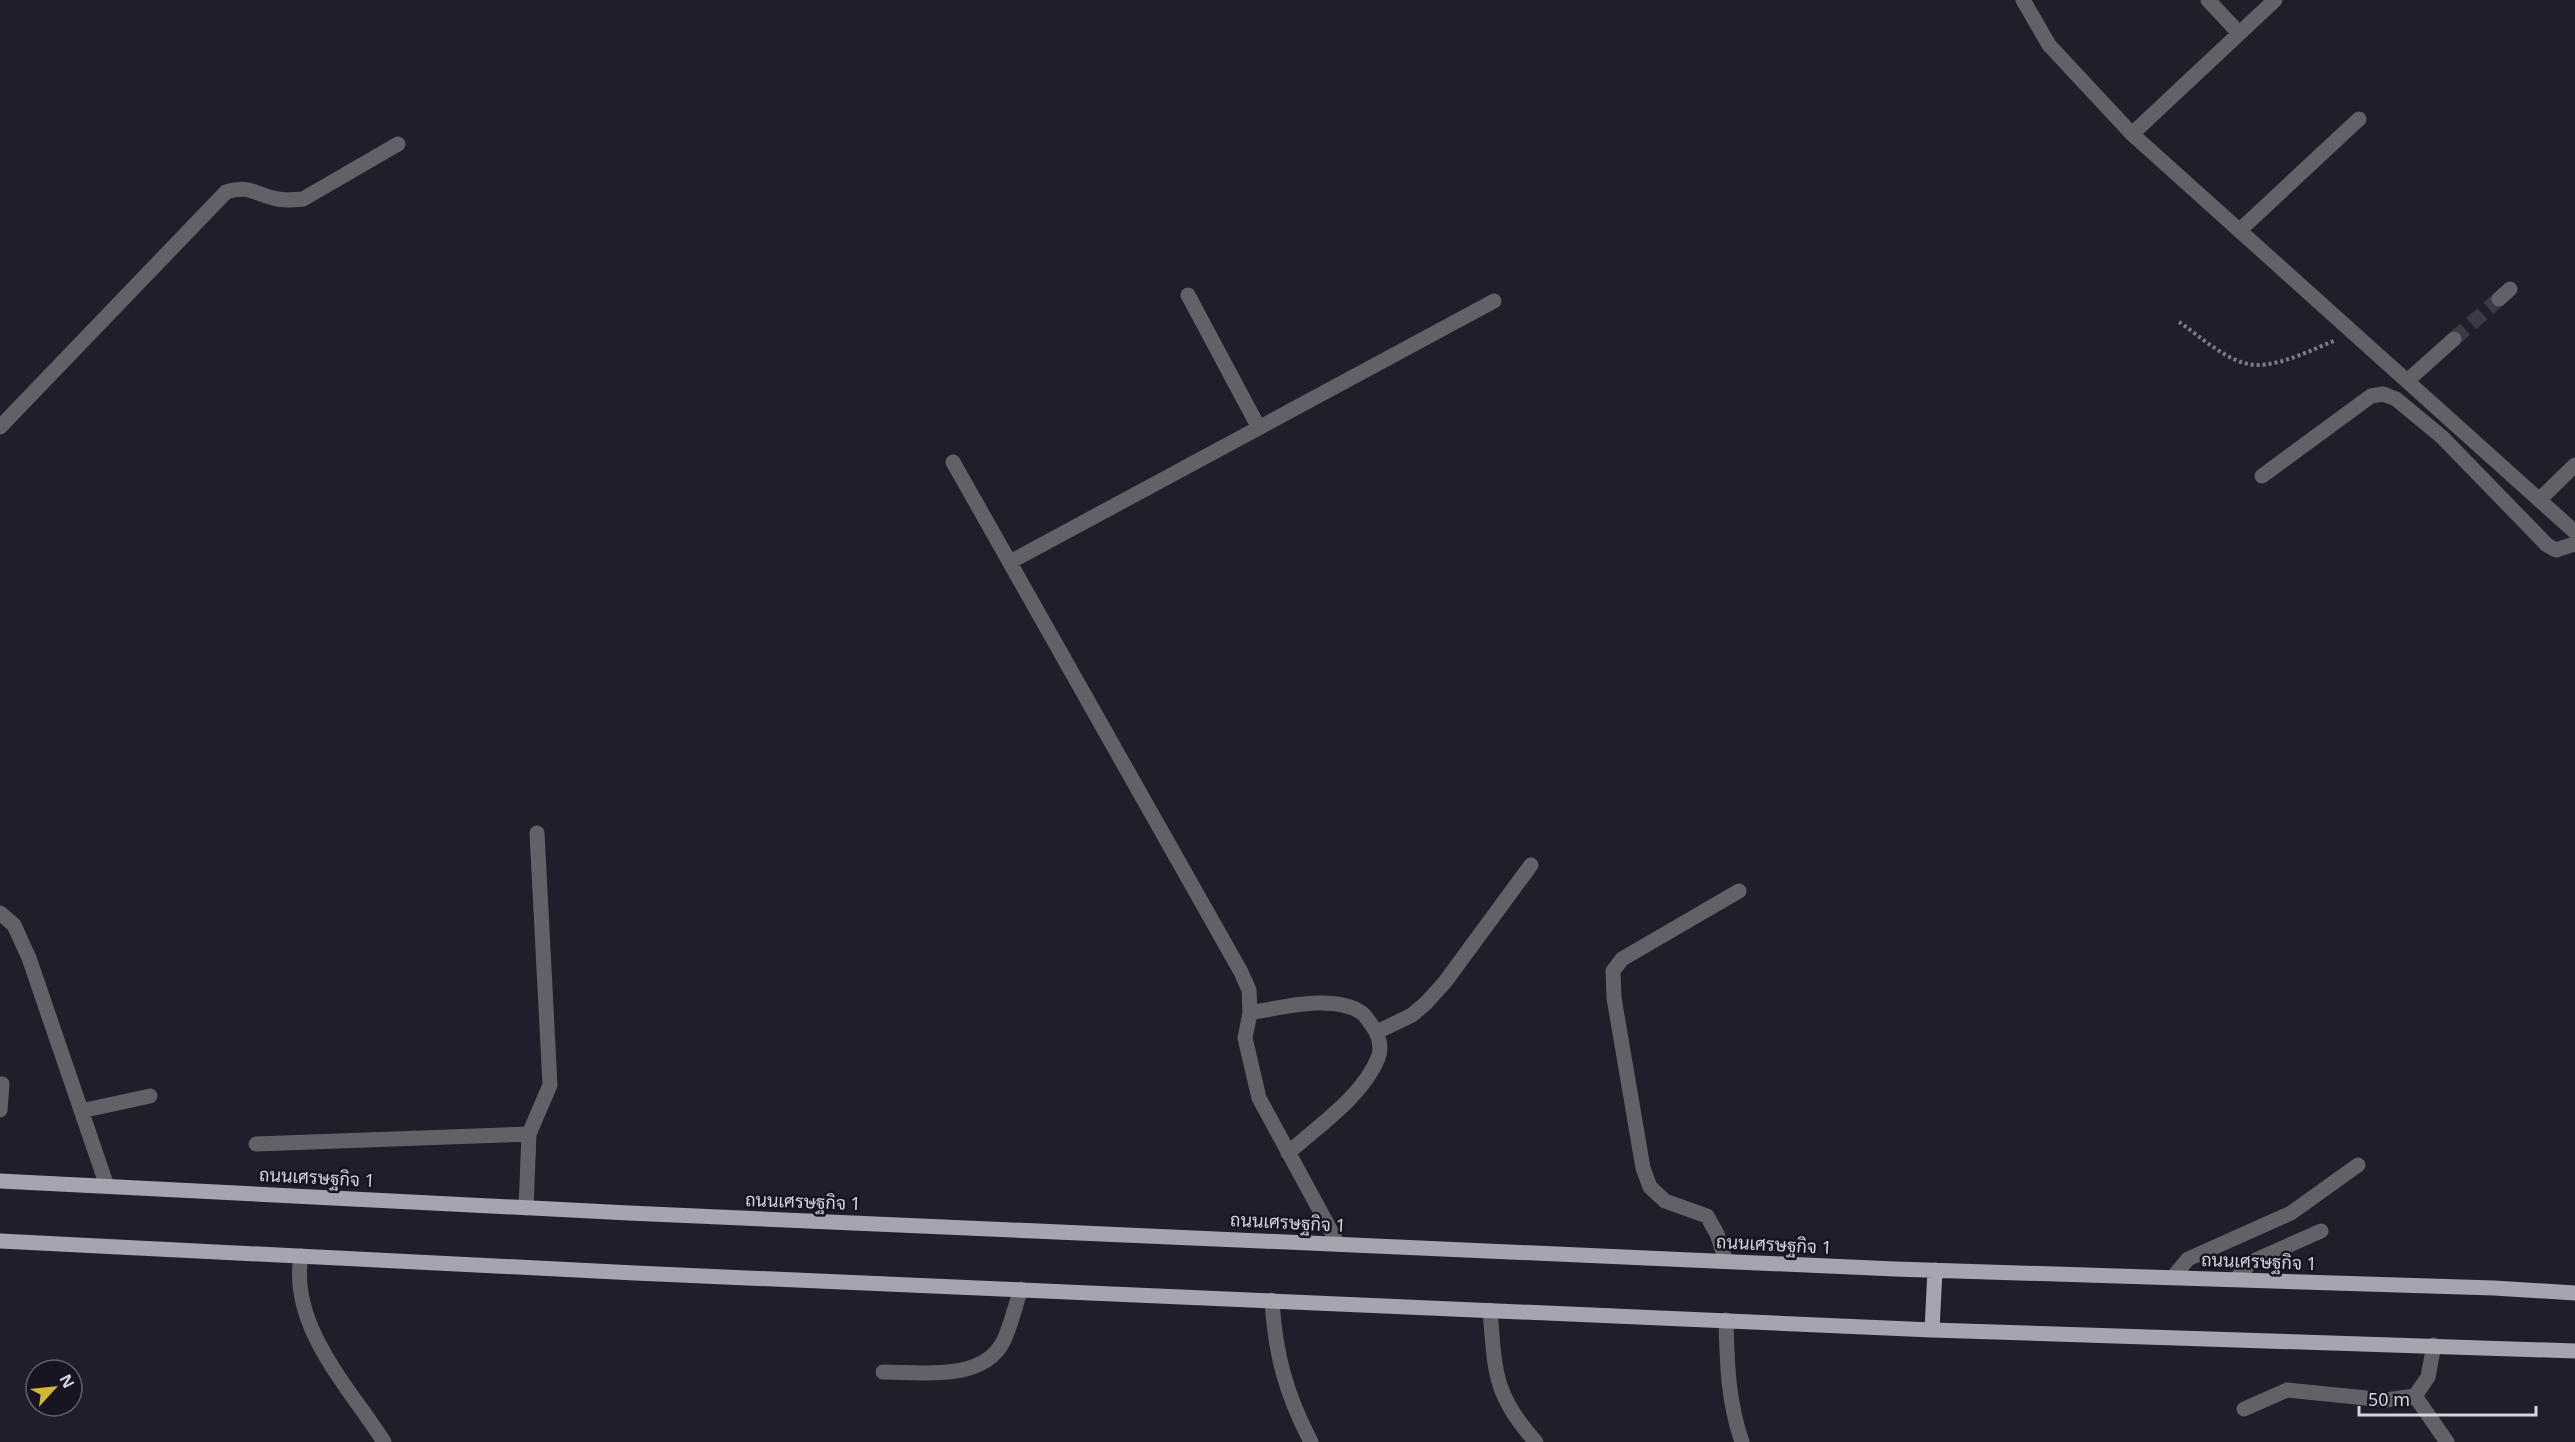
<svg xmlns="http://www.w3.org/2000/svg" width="2575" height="1442" viewBox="0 0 2575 1442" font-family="'Noto Sans',Sarabun,sans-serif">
  <rect width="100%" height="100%" fill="#211d2a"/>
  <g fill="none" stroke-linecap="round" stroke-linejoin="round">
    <path stroke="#3c3845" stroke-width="15" stroke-dasharray="15 8" stroke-linecap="butt" d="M2454,339L2499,299"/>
    <path stroke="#7d7a85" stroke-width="4" stroke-dasharray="3 3" stroke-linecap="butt" d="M2179,322C2200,336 2229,364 2256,365C2283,365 2311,350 2336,340"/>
    <path stroke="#636168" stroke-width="15" d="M2023,0L2049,45L2132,134L2575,532
      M2208,0L2238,32
      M2132,134L2275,0
      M2240,230L2359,119
      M1188,295L1259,428
      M2499,299L2510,289
      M2407,381L2454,339
      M0,427L226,192C250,185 252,193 273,198C283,201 293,200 303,199L398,144
      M953,462L1241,972L1249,990L1250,1013L1245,1038L1259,1098L1338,1244
      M2262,476L2371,396L2383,394L2396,399L2442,437L2547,545L2556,550L2575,544
      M2539,500L2575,465
      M1010,562L1494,301
      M0,913L14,925L29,958L107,1186
      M1250,1013C1279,1008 1335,993 1362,1013C1366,1016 1370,1023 1373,1027C1379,1034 1382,1050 1378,1058C1363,1096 1318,1126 1288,1153
      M1377,1032L1412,1015L1426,1003L1445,982L1531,865
      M0,1110L2,1084
      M81,1111L150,1096
      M256,1144L529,1134
      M526,1208L529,1134L550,1085L537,833
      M301,1256C289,1326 349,1387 384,1442
      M1726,1261L1717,1234L1707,1216L1665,1201L1650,1187L1643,1168L1614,998L1613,971L1622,959L1739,891
      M2173,1277L2188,1259L2291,1213L2358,1165
      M2236,1279L2251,1262L2321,1231
      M1272,1300C1275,1354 1286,1394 1311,1442
      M1490,1310C1495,1370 1493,1395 1536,1442
      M1726,1320C1727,1363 1728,1402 1742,1442
      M883,1372C921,1372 982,1382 1003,1342C1011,1326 1015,1306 1021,1289
      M2415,1396L2447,1442
      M2244,1409L2287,1390L2386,1400L2415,1396L2428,1377L2434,1345"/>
    <path stroke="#a7a4b2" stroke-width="15" d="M0,1181L629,1213L1895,1269L2494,1288L2575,1293
      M0,1241L635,1273L1932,1330L2575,1351
      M1932,1330L1935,1270"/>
  </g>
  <g text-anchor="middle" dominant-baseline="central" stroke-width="5" stroke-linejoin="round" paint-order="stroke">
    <g font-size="18" fill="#d5d3dc" stroke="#181421">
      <text transform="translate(317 1177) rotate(3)">ถนนเศรษฐกิจ 1</text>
      <text transform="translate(803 1201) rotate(2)">ถนนเศรษฐกิจ 1</text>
      <text transform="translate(1288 1222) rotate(3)">ถนนเศรษฐกิจ 1</text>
      <text transform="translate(1774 1244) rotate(3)">ถนนเศรษฐกิจ 1</text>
      <text transform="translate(2259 1261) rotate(2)">ถนนเศรษฐกิจ 1</text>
    </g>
  </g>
  <g transform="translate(54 1388) rotate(63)"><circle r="28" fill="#181421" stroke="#64606c" stroke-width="1.5"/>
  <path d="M0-4.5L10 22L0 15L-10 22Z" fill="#cfb837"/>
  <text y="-9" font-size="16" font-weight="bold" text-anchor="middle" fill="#d5d3dc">N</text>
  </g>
  <path d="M2359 1406v9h177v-9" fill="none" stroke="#d5d3dc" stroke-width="3"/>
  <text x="2368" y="1406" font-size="18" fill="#d5d3dc" stroke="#181421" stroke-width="4.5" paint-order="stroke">50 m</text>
</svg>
